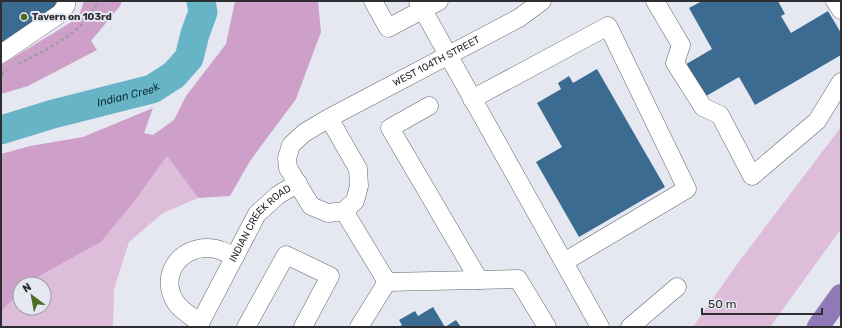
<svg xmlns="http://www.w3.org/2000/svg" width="842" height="328" viewBox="0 0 842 328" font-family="Rubik,sans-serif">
  <rect width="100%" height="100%" fill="#e5e8f0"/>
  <path fill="#ddbdda" d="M841,127V229L770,327H693L738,263Z
    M167,156L198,198L163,213L129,242L114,289L113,327H1V311L20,293V308H44V284H30L34,279L101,242L137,198Z"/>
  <path fill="#ce9fc9" d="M84,1H122L120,6L91,41L97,50L28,86L1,94V65L78,18Z
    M235,1H318L321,32L296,99L250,161L230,196L198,198L167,156L137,198L101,242L34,279L30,284H20V293L1,311V154L30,146L83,137L153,108L144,133L153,135L174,120L186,96L226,44Z"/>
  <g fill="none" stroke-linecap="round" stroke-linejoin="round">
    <path stroke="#68b4c7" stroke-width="29" id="s1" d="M1,130L53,114L152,89L174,75L189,58L195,34L203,12L201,1"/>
  </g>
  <path fill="#3b6b90" d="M1,1H59L62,7L1,45Z
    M702,1H778L785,14L781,16L791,33L828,11L841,33V55L755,105L739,77L701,99L683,66L712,49L689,8Z
    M597,69L665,187L579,237L536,162L562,147L537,103L561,89L558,83L569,76L573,83Z
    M433,307L445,327L456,320L461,327H398L402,325L399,320L415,311L418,316Z"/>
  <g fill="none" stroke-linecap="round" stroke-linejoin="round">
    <defs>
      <g id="minor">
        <path d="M373,1L388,28L439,1"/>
        <path d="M418,1L600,327"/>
        <path d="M655,1L681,45L675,63L703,107L720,115L752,176L817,121L841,82"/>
        <path d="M835,1L841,10"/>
        <path d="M1,54L61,13L66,5V1"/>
        <path d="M472,99L608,26L687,189L564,262"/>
        <path d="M429,106L390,128L479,280"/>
        <path id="s2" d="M329,118L358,169L359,186L355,201L344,211L328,213L311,206L288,168L287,158L291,145L304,133L329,118L519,18L542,1"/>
        <path d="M344,211L387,282"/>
        <path d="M387,282L518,279L547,327"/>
        <path d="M200,323C192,317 182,311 176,303C159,277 178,247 209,248C218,248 227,253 235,257"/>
        <path id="s3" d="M198,327L257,214L278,195L298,183"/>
        <path d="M246,327L286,255L330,276L303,327"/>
        <path d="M359,327L387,282"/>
        <path d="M630,327L677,287"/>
      </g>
      <path id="highway" d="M818,327L841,295"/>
    </defs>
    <use href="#minor" stroke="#64666d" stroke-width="19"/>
    <use href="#highway" stroke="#c4c4c5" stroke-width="23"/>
    <path stroke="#9a9ca2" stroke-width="2.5" stroke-dasharray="3 3" stroke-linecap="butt" d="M19,64C48,48 84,33 98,1
      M1,74L7,70"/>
    <use href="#minor" stroke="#fff" stroke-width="18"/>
    <use href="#highway" stroke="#9179b8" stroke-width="22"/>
  </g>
  <circle fill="#4c6c23" stroke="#e5e8f0" stroke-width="1.5" cx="24" cy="17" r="4"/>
  <g text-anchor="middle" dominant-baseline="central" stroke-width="4" stroke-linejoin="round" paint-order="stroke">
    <g font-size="10" font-weight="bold" fill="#2d2e31" stroke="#e5e8f0" text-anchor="start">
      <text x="32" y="17">Tavern on 103rd</text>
    </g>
    <g font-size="10" fill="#2d2e31" stroke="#e5e8f0">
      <text stroke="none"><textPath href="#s2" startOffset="377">WEST 104TH STREET</textPath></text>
      <text stroke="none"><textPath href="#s3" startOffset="122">INDIAN CREEK ROAD</textPath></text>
    </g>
    <g font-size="11" font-style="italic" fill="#0a3039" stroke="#e5e8f0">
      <text stroke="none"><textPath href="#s1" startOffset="132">Indian Creek</textPath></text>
    </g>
  </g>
  <rect width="842" height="328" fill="none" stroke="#2d2e31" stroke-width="4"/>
  <g transform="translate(32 296) rotate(328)"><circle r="19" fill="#e5e8f0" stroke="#9b9ea4"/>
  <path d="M0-3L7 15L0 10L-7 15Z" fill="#4c6c23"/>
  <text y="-6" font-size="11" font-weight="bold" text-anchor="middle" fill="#2d2e31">N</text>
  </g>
  <path d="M702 308v6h120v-6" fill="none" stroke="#2d2e31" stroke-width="2"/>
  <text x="708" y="308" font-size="12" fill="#2d2e31" stroke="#e5e8f0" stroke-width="3" paint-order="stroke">50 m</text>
</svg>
